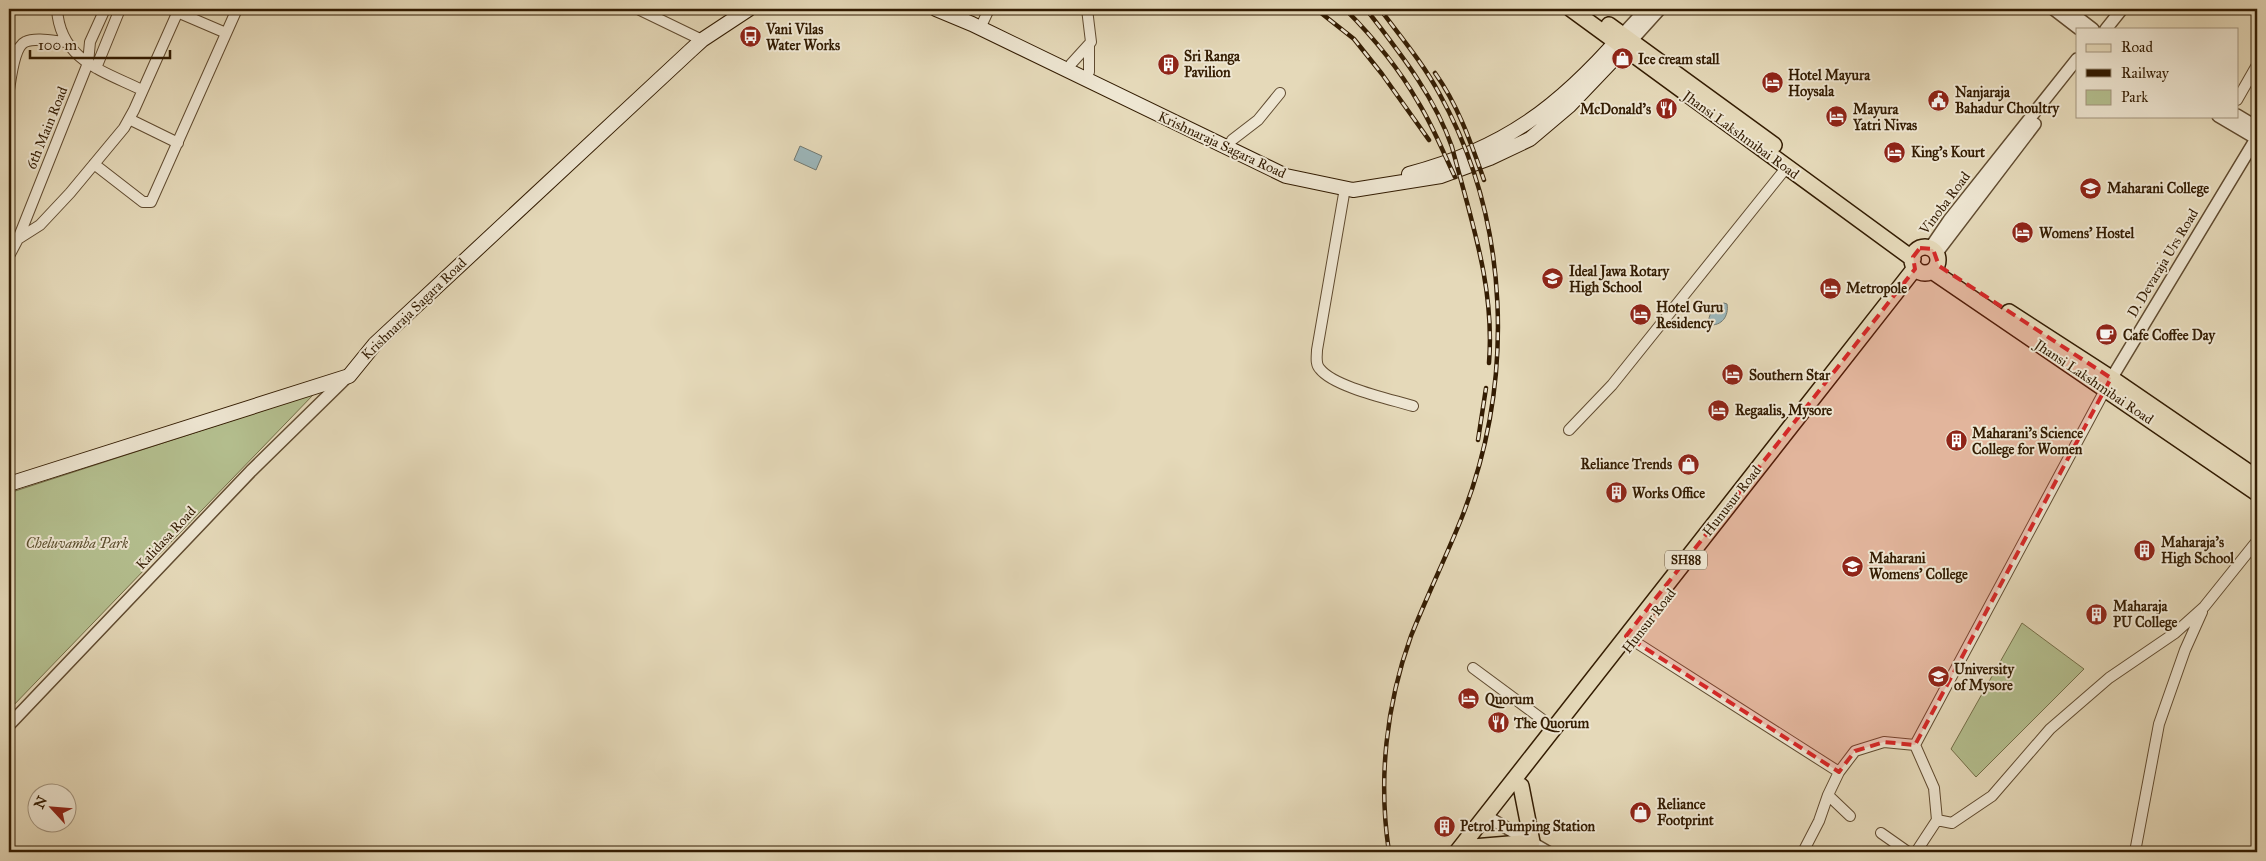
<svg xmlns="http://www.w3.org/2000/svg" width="2266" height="861" viewBox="0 0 2266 861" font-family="'IM FELL Great Primer',serif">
  <rect width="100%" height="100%" fill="#e5d9b9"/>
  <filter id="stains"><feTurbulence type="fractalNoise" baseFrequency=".004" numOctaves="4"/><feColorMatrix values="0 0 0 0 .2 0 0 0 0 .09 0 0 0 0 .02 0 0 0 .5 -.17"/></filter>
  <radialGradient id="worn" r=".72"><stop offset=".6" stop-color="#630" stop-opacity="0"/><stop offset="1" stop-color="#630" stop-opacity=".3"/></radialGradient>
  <path fill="#b4bf8f" stroke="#746e48" d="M314,394L9,710V493Z
    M2022,623L2084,669L1976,777L1951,749Z"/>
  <path fill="#9cb7bb" stroke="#727971" d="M800,146L822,156L816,170L794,160Z
    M1724,303L1727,304C1729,316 1722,326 1709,325C1707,315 1714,306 1724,303Z"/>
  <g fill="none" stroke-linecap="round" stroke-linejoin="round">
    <defs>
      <path id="minor" d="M57,9C60,60 103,71 142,90
        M170,9L226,33
        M638,9L702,40
        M983,22L989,9
        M1089,45V72
        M1071,64L1091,42L1087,9
        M96,68L120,9
        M9,90C11,78 14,47 25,42C35,37 54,41 65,42
        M2237,100L2257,65
        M129,119L178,143
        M1232,140L1258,120L1280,93
        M94,164L143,202H151L237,9
        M1345,188L1317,350C1317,356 1315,364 1320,369C1334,387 1390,399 1413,406
        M18,239L40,225L70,193L124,128L134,110L179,9
        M9,256L18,239L88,63L90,42L105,9
        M1569,430L1612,385L1786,168
        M1626,636L1839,772
        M1473,668L1554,728
        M1915,745L2105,390
        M1915,745L1934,788L1937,820L1916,852
        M1828,795L1850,816
        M1937,820L1952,823L1992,796L2050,729L2109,678L2175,633L2204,607L2257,541
        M1881,833L1908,852
        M1803,852L1819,821L1828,795L1839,772L1855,751L1884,742L1915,745
        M2135,852L2159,724L2185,650L2202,612"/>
      <path id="tertiary" d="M2053,9L2079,29
        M2067,9L2093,29
        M2106,29L2122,9
        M1622,35L1646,9
        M1632,40L1660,9
        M2237,115L2257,127
        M2218,116L2257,139
        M1930,248L1949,220L2077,59
        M1936,254L2035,124
        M2108,384L2257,137
        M9,725L251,471L347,377
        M1486,816L1548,852"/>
      <path id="secondary" d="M936,9L972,24L1286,176L1353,190L1441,176L1490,158L1530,139L1569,106L1631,41
        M1409,174C1504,149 1559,107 1622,35
        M9,484L349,376L375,344L690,51L702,40L749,9"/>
      <path id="primary" d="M1571,9L1913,259
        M1609,25L1774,145
        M1912 260a13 13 0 1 1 26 0a13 13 0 1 1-26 0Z
        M1932,271L2257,493
        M2009,312L2111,378L2257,478
        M1473,847L1532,842L1521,786
        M1457,852L1915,268"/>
    </defs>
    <use href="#minor" stroke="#604b30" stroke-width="12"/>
    <use href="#tertiary" stroke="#604b30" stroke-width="14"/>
    <use href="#secondary" stroke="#331c02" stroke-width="16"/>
    <use href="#primary" stroke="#331c02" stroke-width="18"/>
    <use href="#minor" stroke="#eee6d2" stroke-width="10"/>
    <use href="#tertiary" stroke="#eee6d2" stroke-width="11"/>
    <use href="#secondary" stroke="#eee6d2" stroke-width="14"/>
    <use href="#primary" stroke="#e5d9b9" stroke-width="15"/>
    <defs>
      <path id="rail" d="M1316,9L1354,39L1382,74L1429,140
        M1345,9C1373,37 1398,67 1418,102C1433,126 1443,152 1455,177
        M1366,9C1399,52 1434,95 1452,147C1471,220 1495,287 1489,363
        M1380,9C1400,36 1423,63 1439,93C1511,222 1515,381 1462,517C1446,557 1427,596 1411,636C1386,705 1378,780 1389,852
        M1435,73C1458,105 1471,143 1484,180
        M1478,440L1486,388"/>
    </defs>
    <use href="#rail" stroke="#331c02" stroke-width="4.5"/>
    <use href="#rail" stroke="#eee6d2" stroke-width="2.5" stroke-dasharray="8" stroke-linecap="butt"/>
  </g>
  <path fill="#d62828" fill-opacity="0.2" stroke="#d62828" stroke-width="4" stroke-dasharray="10 6" stroke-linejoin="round" d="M1920,248L1933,249L1939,266L2111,378L1915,745L1884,742L1855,751L1839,772L1626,636L1915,269L1913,257Z"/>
  <defs>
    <symbol id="bus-disc" viewBox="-11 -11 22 22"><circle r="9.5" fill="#8f2418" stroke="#eee6d2"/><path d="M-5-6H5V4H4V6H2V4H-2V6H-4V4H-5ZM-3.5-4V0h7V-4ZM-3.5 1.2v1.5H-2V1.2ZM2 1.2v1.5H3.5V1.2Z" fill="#fff"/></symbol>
    <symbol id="shop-disc" viewBox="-11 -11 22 22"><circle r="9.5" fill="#8f2418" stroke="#eee6d2"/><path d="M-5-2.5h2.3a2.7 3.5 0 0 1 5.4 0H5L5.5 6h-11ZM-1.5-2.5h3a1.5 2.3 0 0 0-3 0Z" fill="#fff"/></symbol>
    <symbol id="building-disc" viewBox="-11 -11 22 22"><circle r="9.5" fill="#8f2418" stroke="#eee6d2"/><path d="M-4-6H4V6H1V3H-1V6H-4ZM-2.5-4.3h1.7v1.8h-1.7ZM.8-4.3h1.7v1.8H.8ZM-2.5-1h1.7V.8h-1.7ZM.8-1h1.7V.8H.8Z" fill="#fff"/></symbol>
    <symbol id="hotel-disc" viewBox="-11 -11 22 22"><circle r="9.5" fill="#8f2418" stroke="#eee6d2"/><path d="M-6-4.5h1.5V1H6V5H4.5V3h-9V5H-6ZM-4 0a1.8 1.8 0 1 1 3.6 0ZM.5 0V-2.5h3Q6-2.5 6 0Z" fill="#fff"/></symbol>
    <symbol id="civic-disc" viewBox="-11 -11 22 22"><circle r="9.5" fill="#8f2418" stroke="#eee6d2"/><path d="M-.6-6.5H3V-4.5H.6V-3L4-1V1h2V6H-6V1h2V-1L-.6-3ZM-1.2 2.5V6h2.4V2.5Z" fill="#fff"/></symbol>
    <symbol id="restaurant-disc" viewBox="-11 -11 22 22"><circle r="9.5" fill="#8f2418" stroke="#eee6d2"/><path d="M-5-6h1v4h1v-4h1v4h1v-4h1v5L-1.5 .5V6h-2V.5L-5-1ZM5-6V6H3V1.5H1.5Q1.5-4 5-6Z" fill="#fff"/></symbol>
    <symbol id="university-disc" viewBox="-11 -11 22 22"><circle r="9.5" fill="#8f2418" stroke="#eee6d2"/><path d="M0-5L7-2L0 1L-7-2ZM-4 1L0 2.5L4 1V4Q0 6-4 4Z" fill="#fff"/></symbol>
    <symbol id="school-disc" viewBox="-11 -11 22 22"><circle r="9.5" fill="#8f2418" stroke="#eee6d2"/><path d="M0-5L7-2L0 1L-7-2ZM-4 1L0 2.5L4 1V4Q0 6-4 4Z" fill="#fff"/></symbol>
    <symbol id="cafe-disc" viewBox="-11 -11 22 22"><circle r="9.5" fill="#8f2418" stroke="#eee6d2"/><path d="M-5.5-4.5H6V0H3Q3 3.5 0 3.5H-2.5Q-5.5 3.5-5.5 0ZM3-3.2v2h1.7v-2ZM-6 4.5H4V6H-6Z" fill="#fff"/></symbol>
  </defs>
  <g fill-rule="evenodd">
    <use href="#bus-disc" x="738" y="24" width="25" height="25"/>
    <use href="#shop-disc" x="1610" y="46" width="25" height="25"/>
    <use href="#building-disc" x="1156" y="52" width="25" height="25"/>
    <use href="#hotel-disc" x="1760" y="70" width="25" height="25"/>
    <use href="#civic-disc" x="1926" y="88" width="25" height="25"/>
    <use href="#restaurant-disc" x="1654" y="96" width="25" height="25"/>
    <use href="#hotel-disc" x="1824" y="104" width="25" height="25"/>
    <use href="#hotel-disc" x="1882" y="140" width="25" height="25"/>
    <use href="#university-disc" x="2078" y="176" width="25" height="25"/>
    <use href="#hotel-disc" x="2010" y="220" width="25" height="25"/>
    <use href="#school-disc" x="1540" y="266" width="25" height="25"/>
    <use href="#hotel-disc" x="1818" y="276" width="25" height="25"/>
    <use href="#hotel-disc" x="1628" y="302" width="25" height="25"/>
    <use href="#cafe-disc" x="2094" y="322" width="25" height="25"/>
    <use href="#hotel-disc" x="1720" y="362" width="25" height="25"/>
    <use href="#hotel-disc" x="1706" y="398" width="25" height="25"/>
    <use href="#building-disc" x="1944" y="428" width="25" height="25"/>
    <use href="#shop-disc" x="1676" y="452" width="25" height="25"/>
    <use href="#building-disc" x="1604" y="480" width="25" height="25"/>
    <use href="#building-disc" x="2132" y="538" width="25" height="25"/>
    <use href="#university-disc" x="1840" y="554" width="25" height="25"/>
    <use href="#building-disc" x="2084" y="602" width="25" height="25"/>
    <use href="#university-disc" x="1926" y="664" width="25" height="25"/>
    <use href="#hotel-disc" x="1456" y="686" width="25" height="25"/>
    <use href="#restaurant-disc" x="1486" y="710" width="25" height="25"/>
    <use href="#shop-disc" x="1628" y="800" width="25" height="25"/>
    <use href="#building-disc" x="1432" y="814" width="25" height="25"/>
  </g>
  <g text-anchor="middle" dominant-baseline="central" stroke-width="4" stroke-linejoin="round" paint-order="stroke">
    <rect fill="#eee6d2" stroke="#6b5940" stroke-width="1" x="1665" y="550.5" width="42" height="19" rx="4"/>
    <g font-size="12" font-weight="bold" fill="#331c02">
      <text x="1686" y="560">SH88</text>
    </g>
    <g font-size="14" font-weight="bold" fill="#331c02" stroke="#eee6d2" text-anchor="start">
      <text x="766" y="29">Vani Vilas<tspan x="766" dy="16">Water Works</tspan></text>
      <text x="1184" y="56">Sri Ranga<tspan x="1184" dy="16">Pavilion</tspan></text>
      <text x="1638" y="59">Ice cream stall</text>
      <text x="1788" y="75">Hotel Mayura<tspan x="1788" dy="16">Hoysala</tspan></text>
      <text x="1955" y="92">Nanjaraja<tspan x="1955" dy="16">Bahadur Choultry</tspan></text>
      <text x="1651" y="109" text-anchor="end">McDonald's</text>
      <text x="1853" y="109">Mayura<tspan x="1853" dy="16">Yatri Nivas</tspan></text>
      <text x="1911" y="152">King's Kourt</text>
      <text x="2107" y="188">Maharani College</text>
      <text x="2039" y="233">Womens' Hostel</text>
      <text x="1569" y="271">Ideal Jawa Rotary<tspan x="1569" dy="16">High School</tspan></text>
      <text x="1846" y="288">Metropole</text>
      <text x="1656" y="307">Hotel Guru<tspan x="1656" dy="16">Residency</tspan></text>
      <text x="2123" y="335">Cafe Coffee Day</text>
      <text x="1749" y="375">Southern Star</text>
      <text x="1735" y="410">Regaalis, Mysore</text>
      <text x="1972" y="433">Maharani's Science<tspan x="1972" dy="16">College for Women</tspan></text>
      <text x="1672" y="464" text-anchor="end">Reliance Trends</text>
      <text x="1632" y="493">Works Office</text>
      <text x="2161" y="542">Maharaja's<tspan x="2161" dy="16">High School</tspan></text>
      <text x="1869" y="558">Maharani<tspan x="1869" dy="16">Womens' College</tspan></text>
      <text x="2113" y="606">Maharaja<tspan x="2113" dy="16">PU College</tspan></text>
      <text x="1954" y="669">University<tspan x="1954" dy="16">of Mysore</tspan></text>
      <text x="1485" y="699">Quorum</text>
      <text x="1514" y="723">The Quorum</text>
      <text x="1657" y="804">Reliance<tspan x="1657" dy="16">Footprint</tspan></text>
      <text x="1460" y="826">Petrol Pumping Station</text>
    </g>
    <g font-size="14" fill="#331c02" stroke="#eee6d2">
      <text transform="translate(47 128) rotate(-68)">6th Main Road</text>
      <text transform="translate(1741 135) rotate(36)">Jhansi Lakshmibai Road</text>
      <text transform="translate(1222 145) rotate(25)">Krishnaraja Sagara Road</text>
      <text transform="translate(1945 203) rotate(-53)">Vinoba Road</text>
      <text transform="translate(2163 263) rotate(-59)">D. Devaraja Urs Road</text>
      <text transform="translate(414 309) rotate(-44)">Krishnaraja Sagara Road</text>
      <text transform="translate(2094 382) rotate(34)">Jhansi Lakshmibai Road</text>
      <text transform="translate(1732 501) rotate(-52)">Hunusur Road</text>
      <text transform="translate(166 538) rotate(-47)">Kalidasa Road</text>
      <text transform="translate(1649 621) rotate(-52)">Hunsur Road</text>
    </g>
    <g font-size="14" font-style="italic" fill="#5a4d2c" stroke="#eee6d2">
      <text x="77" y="543">Cheluvamba Park</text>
    </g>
  </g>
  <rect width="2266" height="861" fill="none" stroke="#e5d9b9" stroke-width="30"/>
  <rect x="10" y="10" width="2246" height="841" fill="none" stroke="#331c02" stroke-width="2.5"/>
  <rect x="15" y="15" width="2236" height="831" fill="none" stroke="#331c02"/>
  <rect x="2076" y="28" width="162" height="90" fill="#eee6d2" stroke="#a3957f"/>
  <rect x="2086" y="44" width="25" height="8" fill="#e5d9b9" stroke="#a3957f"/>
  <text x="2121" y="52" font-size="15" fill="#331c02">Road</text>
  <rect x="2086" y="69" width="25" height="8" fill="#331c02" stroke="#a3957f"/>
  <text x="2121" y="78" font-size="15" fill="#331c02">Railway</text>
  <rect x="2086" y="90" width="25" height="15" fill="#b4bf8f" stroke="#a3957f"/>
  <text x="2121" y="102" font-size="15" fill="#331c02">Park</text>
  <g transform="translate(52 808) rotate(296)"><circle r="24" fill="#eee6d2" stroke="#a3957f"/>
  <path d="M0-4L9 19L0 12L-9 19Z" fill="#8f2418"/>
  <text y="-8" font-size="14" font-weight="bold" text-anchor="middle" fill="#331c02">N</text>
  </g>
  <path d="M30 50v8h140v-8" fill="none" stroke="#331c02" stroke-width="2.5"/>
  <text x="38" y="50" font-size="15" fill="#331c02" stroke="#eee6d2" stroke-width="4" paint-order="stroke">100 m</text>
  <rect width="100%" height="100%" filter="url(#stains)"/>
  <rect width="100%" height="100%" fill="url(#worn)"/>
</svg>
